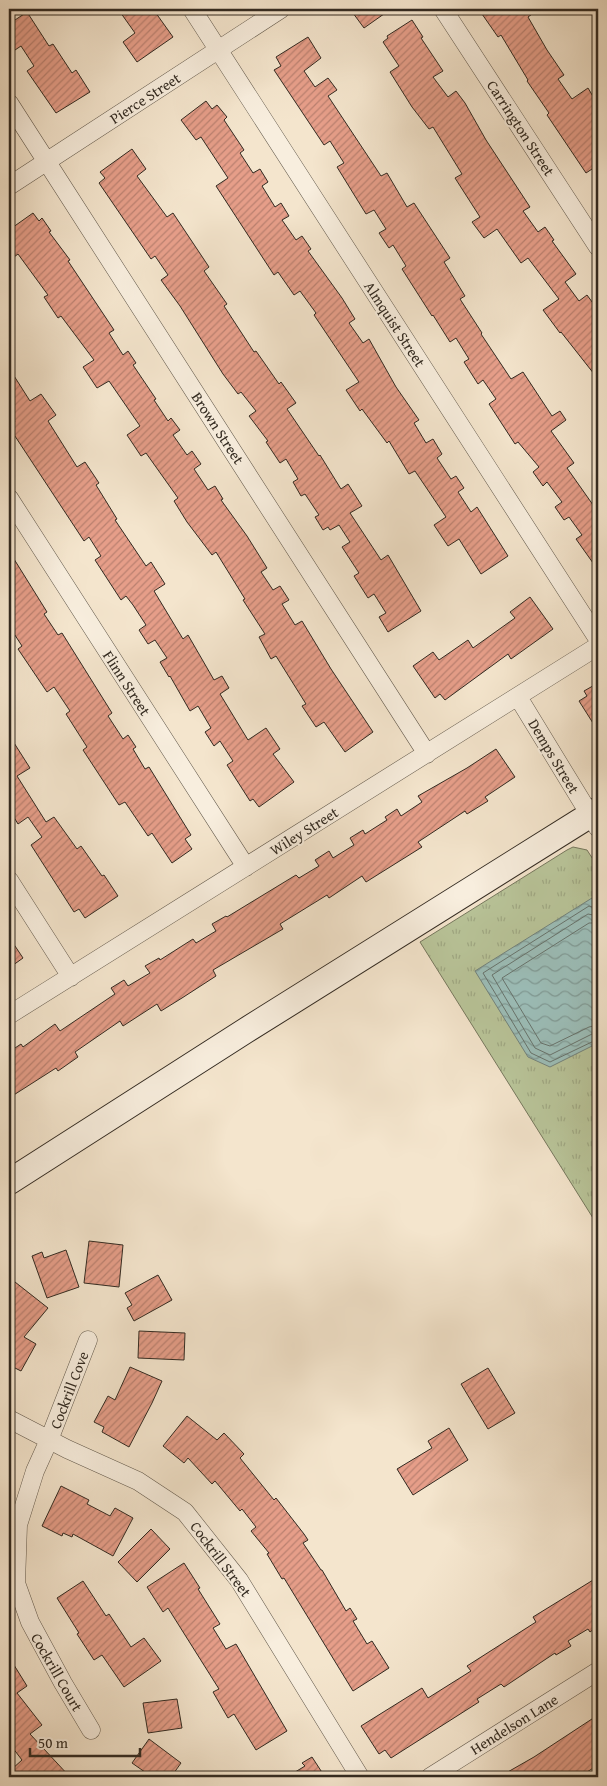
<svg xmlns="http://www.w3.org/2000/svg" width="607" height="1786" viewBox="0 0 607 1786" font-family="'Gentium Book Plus',serif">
  <defs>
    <pattern id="park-tufts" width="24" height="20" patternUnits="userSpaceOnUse" patternTransform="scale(1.25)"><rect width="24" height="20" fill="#b9c59a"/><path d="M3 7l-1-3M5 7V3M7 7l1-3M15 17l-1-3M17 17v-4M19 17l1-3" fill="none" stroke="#a0a984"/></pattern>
    <pattern id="water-waves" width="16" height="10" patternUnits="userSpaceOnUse" patternTransform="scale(1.25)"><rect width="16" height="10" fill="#9cbfba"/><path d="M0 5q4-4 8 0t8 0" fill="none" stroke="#809b97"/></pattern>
    <pattern id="building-hatch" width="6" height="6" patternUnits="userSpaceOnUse" patternTransform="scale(1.25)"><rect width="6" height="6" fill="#e69e89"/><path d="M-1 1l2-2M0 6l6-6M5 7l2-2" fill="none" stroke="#bb8170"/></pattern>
  </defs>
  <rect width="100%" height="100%" fill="#f4e5cd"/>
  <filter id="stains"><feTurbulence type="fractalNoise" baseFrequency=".004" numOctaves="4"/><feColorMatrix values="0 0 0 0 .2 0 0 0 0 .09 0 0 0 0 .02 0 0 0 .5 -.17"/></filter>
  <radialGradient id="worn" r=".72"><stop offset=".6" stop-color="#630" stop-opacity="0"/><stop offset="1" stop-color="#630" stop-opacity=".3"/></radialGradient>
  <path fill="url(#park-tufts)" stroke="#76785e" d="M573,847L587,850L598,867V1226L420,942L567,850Z"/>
  <path fill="url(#water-waves)" stroke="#72837d" d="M592,898L598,908V1043L550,1067L528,1057L475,971Z"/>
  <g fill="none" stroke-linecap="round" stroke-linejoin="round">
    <path stroke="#67746e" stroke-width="1" d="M598,909L589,906L483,973L531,1053L550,1062L598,1039
      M598,916L588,914L492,975L535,1048L550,1055L592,1034L598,1033
      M598,923H589L502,978L541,1043L550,1046L589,1027L598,1025"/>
  </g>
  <path fill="url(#building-hatch)" stroke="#322a21" d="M118,9H153L173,37L137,62L123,42L135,33Z
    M350,9H391L364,28Z
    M490,9H539L528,17L547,50L564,75L558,79L572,99L588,88L598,105V165L586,173L547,115L549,113L527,81L528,80L501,35L498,37L482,14Z
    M27,12L49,46L53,44L72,73L76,70L90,92L56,113L27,71L34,66L21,46L15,50L9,41V24Z
    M412,20L423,37L421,38L443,71L433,77L448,97L456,91L465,103L486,140L530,207L523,211L538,232L545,227L554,240L552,241L576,274L565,282L579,301L587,295L598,310V379L561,332L560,333L543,310L559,299L528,258L521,263L497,229L484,238L472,222L480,217L455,178L462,174L433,127L429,129L412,107L390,72L399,66L383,42L388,38L387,36Z
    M308,37L321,58L304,71L315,87L328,78L337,90L328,96L381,176L387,173L407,207L414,203L450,258L444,262L465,296L460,299L482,333L481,334L511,379L523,372L552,416L560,411L566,420L551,431L574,463L567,468L598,512V570L576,539L582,535L569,517L564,520L555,507L562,502L547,482L543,486L533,472L539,467L518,442L515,444L489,404L496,399L483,380L478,384L464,362L469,359L456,338L450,342L433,315L432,316L402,269L406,266L393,245L389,248L379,233L386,229L374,210L366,214L337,167L344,163L330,141L324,145L274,70L281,66L276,57Z
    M206,101L212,109L217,105L227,117L224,120L244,150L240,153L253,173L260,169L268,182L262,186L275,207L281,203L289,216L282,220L296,240L302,236L311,249L308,251L342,298L355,319L349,323L363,343L369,339L396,387L419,420L414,423L426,443L433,439L442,454L437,458L451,479L456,476L464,488L458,492L471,512L477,507L508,556L481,574L459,539L448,546L434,525L446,517L415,471L409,474L389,441L387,443L362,409L360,411L346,390L359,382L314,315L316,313L300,291L294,295L278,272L274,275L216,186L228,178L201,137L196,140L181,120Z
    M132,149L146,169L137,176L167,217L173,213L209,267L204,271L227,304L224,306L254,352L256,351L279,384L281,382L296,403L287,409L319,456L320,455L341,489L348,484L362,506L350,513L381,560L388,555L421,611L388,632L379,617L386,613L374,594L368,598L354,576L359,573L342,547L350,542L339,525L330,530L328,527L323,530L315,517L319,515L305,494L301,496L293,482L298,479L286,459L280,463L266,442L268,441L249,416L256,411L241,392L238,394L223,374L180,306L161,280L168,275L155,256L151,259L99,183L105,178L100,172Z
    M33,213L39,221L42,218L51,231L49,232L70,260L68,261L114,330L109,333L123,355L128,351L136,363L133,365L156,399L154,400L168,421L171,418L180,430L173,435L187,455L192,451L201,464L194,469L208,490L215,486L223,499L221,500L247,536L267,568L261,572L273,590L280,586L289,600L282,604L295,625L302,621L331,669L373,732L345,752L324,722L316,727L302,706L306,704L276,656L271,659L259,637L265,634L243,600L245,599L216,552L212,555L187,522L174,501L178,498L146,453L141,456L127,435L140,426L109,381L97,388L83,367L94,360L61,316L58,318L44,297L48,295L18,254L14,257L9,249V230Z
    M9,368L30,401L41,394L56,415L48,421L77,467L85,462L99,483L96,485L117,519L115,520L146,566L151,562L165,584L154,591L183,639L188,635L214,680L222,676L229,688L220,694L248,740L266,728L280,749L273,754L294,782L259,807L253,799L250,801L227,765L233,761L220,741L214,746L205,732L211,728L198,706L190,711L170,676L169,677L160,662L167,658L155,640L148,644L139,630L146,625L133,605L126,596L121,600L95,560L101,556L89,537L84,541L9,427L15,422L9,413Z
    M9,551L47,612L44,614L58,635L62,633L112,713L108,716L123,739L128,735L136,747L133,749L145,769L149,767L191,835L185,839L192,849L172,863L152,833L148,836L125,802L119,805L83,750L87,747L66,714L70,711L54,687L47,692L18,649L22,646L9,626Z
    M530,597L553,629L511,659L508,654L445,700L440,694L435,698L413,666L433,652L439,660L468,640L473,648L515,618L510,612Z
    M598,683V731L579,701L587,696L584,691Z
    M9,735L30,768L17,776L46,822L54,817L77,849L81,846L102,876L104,875L118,896L85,918L79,909L74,912L31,845L42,837L28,817L18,824L9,809Z
    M496,749L515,777L485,797L488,801L467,814L465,811L418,842L422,847L366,882L362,876L329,898L327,895L280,924L283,929L213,970L216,976L182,998L161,1011L157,1004L123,1026L120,1021L75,1052L78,1057L58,1071L56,1068L9,1098V1052L21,1044L23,1047L55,1024L60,1031L115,994L111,988L124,980L128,986L150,973L145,966L159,958L160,960L193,939L196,943L216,931L212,924L226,916L227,917L296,875L299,878L319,866L315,860L329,851L333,858L354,845L350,838L363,830L365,834L387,820L385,817L397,809L401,816L422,802L418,796L467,768Z
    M9,937L23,958L9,968Z
    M89,1241L123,1245L119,1287L84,1283Z
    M66,1250L79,1287L47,1298L32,1256L42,1252L44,1258Z
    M158,1275L172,1300L134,1321L127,1308L132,1305L125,1293Z
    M15,1282L48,1308L24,1337L36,1344L21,1371L9,1365V1290Z
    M139,1331L185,1333L184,1360L138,1358Z
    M130,1367L162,1381L152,1403L129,1447L102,1432L104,1427L94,1422L108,1396L115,1400Z
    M488,1368L515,1413L488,1429L461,1384Z
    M187,1416L217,1440L224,1433L244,1454L240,1458L274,1500L276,1498L304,1534L308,1540L303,1543L321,1570H322L346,1611L350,1608L357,1619L353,1621L367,1644L372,1641L389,1668L353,1691L284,1578L282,1579L267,1554L269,1553L251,1531L256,1527L242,1509L240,1511L215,1481L212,1484L188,1458L184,1463L163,1446Z
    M449,1428L468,1460L413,1495L397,1469L432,1448L428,1441Z
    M61,1486L89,1500L87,1504L110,1516L115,1508L133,1518L113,1556L73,1534L72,1537L63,1533L62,1536L42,1526Z
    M151,1529L170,1549L137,1582L118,1562Z
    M184,1563L200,1588L198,1589L220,1624L213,1628L226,1649L236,1644L287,1731L256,1750L234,1714L228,1718L213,1692L219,1689L168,1608L163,1612L147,1587Z
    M598,1577V1626L590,1632L588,1629L568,1641L571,1646L556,1655L555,1653L504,1687L501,1684L477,1699L479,1702L391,1758L385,1750L379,1754L361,1726L422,1688L428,1698L471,1671L467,1666L536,1622L533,1617Z
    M83,1581L106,1616L109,1614L131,1647L144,1638L161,1661L124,1687L102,1655L94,1660L77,1634L79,1633L57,1598Z
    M9,1657L27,1686L17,1693L42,1725L30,1734L70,1777H20L12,1769L22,1760L9,1743Z
    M177,1699L182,1728L148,1733L143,1703Z
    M598,1715V1765L579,1777H499L534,1757Z
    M149,1739L181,1763L171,1777H152L132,1763Z
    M312,1757L325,1777H287L305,1766L302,1763Z"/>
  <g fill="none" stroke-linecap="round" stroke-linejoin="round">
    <defs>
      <path id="street" d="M192,9L598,639
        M443,9L598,247
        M9,103L427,754
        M9,186L281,9
        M9,498L246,867
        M518,697L598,828
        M9,880L71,977
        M9,1015L598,646
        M88,1340L49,1440L35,1471L18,1525L16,1583L30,1622L63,1683L91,1730
        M9,1419L67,1449L138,1481L185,1512L239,1580L360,1777
        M430,1777L598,1671"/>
      <path id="secondary" d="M9,1182L245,1031L598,810"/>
    </defs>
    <use href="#street" stroke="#62594c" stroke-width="19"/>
    <use href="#secondary" stroke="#322a21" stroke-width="27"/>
    <use href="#street" stroke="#f8eede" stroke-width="18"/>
    <use href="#secondary" stroke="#f8eede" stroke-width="25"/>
  </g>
  <g text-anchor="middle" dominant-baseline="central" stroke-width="4" stroke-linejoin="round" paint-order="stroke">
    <g font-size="15" fill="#322a21" stroke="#f8eede">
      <text transform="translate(145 98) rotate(-33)">Pierce Street</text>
      <text transform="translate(521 128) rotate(57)">Carrington Street</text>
      <text transform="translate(395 324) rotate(57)">Almquist Street</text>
      <text transform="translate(218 428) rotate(57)">Brown Street</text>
      <text transform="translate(127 683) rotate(57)">Flinn Street</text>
      <text transform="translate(554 756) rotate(59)">Demps Street</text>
      <text transform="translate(304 831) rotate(-32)">Wiley Street</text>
      <text transform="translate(69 1390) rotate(-69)">Cockrill Cove</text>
      <text transform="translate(221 1559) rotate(53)">Cockrill Street</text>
      <text transform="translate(57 1672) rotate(60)">Cockrill Court</text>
      <text transform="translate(514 1724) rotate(-32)">Hendelson Lane</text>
    </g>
  </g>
  <rect width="607" height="1786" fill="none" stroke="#f4e5cd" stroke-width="30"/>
  <rect x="10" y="10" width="587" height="1766" fill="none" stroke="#322a21" stroke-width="2.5"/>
  <rect x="15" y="15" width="577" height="1756" fill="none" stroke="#322a21"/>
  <path d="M30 1748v8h110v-8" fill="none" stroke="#322a21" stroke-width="2.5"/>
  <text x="38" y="1748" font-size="15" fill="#322a21" stroke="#f8eede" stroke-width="4" paint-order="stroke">50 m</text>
  <rect width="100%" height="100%" filter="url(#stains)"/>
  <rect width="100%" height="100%" fill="url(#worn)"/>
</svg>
